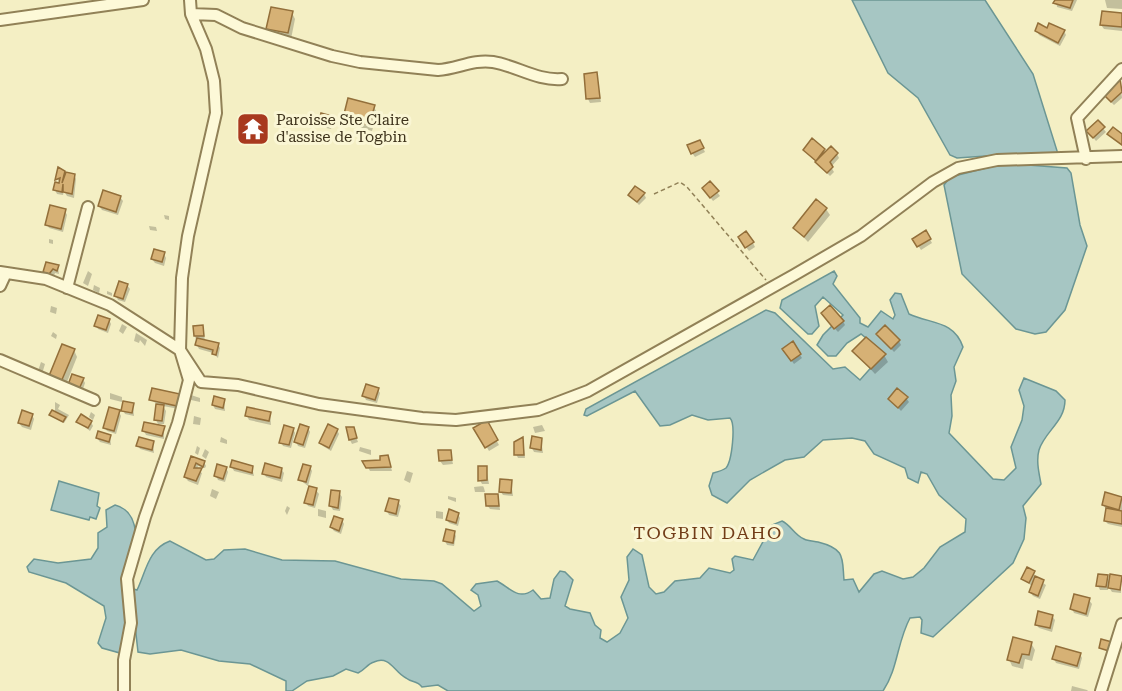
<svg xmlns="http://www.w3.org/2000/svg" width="1122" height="691" viewBox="0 0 1122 691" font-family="'Roboto Serif',serif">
  <rect width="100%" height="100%" fill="#f4efc4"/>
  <path fill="#a6c6c3" stroke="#6b9694" stroke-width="1.5" d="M852,0H985L1033,74L1058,154L1028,165L1067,168L1071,173L1080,225L1087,246L1065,310L1046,332L1035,334L1016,329L962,274L944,185L950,177L999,165L1000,155L957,158L950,155L918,98L888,73Z
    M834,271L837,276L833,284L860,318V323L868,327L881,311L893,319L895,315L890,300L895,293L901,294L909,314C930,324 954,320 963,347L954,367L956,381L951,395L952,416L949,433L993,479L1004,480L1016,468L1011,447L1022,420L1024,406L1019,390L1024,378L1056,391L1065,400C1065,422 1045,431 1039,450C1036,461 1039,473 1041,484L1023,506L1026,518L1024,539L1013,563L933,637L921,633L922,620L920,617L910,618C897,642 898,669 883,691H448L438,685L422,687C417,680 412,683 406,678C394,672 390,655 374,662C367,664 365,670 358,673L346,669L333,676L307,681L292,691H286V681L250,664L219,661L181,650L150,654L138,652L135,625L120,653L102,648L98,643L106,618L104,606L66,583L29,572L27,567L34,559L58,563L91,559L98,548V533L107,527L106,510L115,505C148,513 133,565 130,588L137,590C146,572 148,549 170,541L206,560L214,559L224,550L245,549L282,560L335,561L401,579L434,581L442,584L474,611L481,606L478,595L471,590L476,584L497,581C509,587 518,601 533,590L541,599L550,598L554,579L560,571L565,572L573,580L565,606L570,609L590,613L595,625L601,630L600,638L607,642L620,633L628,618L621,597L629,580L627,557L633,549L642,555L649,587L656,594L664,592L675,581L700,578L709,568L730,573L734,570L732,559L735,556L753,560L772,525L782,521C791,525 794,535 804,539C808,541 813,541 818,542C846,549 842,558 844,580L853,579L859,592L874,574L882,571L903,579L913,577L924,568L940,547L965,532L966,519L939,495L927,474L921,472L918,483L908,478L905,468L874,454L865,441L852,438L823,440L804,457L785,460L750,480L727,503L712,495L709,486L713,473C717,472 722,471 726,468C732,461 736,424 730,418L708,420L692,415L670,425L660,426L635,391L587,416L584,415L586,409L766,310L775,313L833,369L845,367L860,380L884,353L861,334L847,343L836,356H828L817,345L823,335L843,315L823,297L815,306L819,326L812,334H808L780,308L782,300Z
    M59,481L99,493L97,506L100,508L96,519L90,517L89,520L51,510Z"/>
  <path fill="#0003" d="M1056,0H1077L1072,11L1057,7Z
    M1105,0H1122V9L1107,8Z
    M292,13L295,19L291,39L272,35L268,28Z
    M1122,15V31L1104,29L1101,25Z
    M1047,30L1064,31L1066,35L1060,46L1039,35L1037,31Z
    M596,74L601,102L590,103L588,99Z
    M1120,81L1122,98L1114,105L1107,98Z
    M374,107L377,113L372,131L348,124L344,117Z
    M331,117L333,121L331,129L322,127L319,123Z
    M1098,122L1106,132L1096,141L1088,131Z
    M813,140L826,153L837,154L839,158L831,167L834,172L830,176L804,150Z
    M702,146L705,152L695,157L692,153Z
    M64,172L66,176L74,175L76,179L74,198L67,196L64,191L63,195L57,194L55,190L60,184L57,177Z
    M706,192H717L720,196L713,201Z
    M644,194L646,198L639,205L630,195Z
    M120,197L123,201L118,215L102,210L99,206Z
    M826,209L830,215L808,242L795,228Z
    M65,211L67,215L63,232L49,228L47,224Z
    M164,215L169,216V220L165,219Z
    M149,226L156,227L157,231L150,230Z
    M926,232L932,243L921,250L914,239Z
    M49,239L53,240V244L49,243Z
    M742,242L753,243L755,247L749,251Z
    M164,254L166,258L164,266L155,263L152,259Z
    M48,264L58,267L59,274L55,273L54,276H49Z
    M88,271L92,274L88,286L83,283Z
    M94,285L100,288L99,293L93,290Z
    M127,285L130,289L125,302L118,300L116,296Z
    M107,291L112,293V296L107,294Z
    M51,306L57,308L56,314L50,312Z
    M825,318L843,321L845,325L838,332Z
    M109,320L111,324L108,333L98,329L96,325Z
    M122,324L127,327L123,334L119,331Z
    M203,327L205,341L218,344L220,348L218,358L213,353L199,349L197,345L195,336Z
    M53,332L57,335L56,339L51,336Z
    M136,333L147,340L145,346L140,340L139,343L134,341Z
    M878,334L899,341L901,345L894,352Z
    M792,343L802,358L794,364L786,353Z
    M74,350L77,357L65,387L54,383Z
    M854,351L884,355L888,362L875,374Z
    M41,362L45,364L42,374L38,371Z
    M83,379L85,383L82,392L72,388Z
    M378,390L380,393L377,403L366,400L364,396Z
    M110,393L122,397V402L110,399Z
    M179,395V409L163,406L166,411L164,424H158L156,420L157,404L151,400Z
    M191,395L200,398V402L191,400Z
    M906,398L909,402L901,411L890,399Z
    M224,400L225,411L215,409L213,405Z
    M55,402L60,405L58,409L69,415L64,423L51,416L55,412Z
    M133,405L134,416L125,414L123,410Z
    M91,412L95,415L93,420L89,417Z
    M119,412L121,416L116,434L107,431L105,428Z
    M270,413L271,425L249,420L247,416Z
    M32,415L34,419L31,430L22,427L19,423Z
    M194,416L201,418L200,425L193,424Z
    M78,422H91L93,426L90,431Z
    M486,422L499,445L489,451L476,428Z
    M542,425L545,431L535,433L533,427Z
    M164,428V439L146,435L144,431Z
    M308,428L310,432L305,448L298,446L296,442Z
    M293,429L295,433L291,448L283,446L281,442Z
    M353,429L358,442L352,444L350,440Z
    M337,430L339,434L331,451L323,446L321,442Z
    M110,436L111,445L100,442L97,438Z
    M221,437L227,440V444L220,442Z
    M523,439L525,458H518L516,454Z
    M541,439L543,453L534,452L532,448Z
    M153,443L154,453L140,449L138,445Z
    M197,446L200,448L198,455L195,453Z
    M360,447L371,450V455L359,451Z
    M205,449L209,452L206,459L202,456Z
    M450,451L453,464L443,465L440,461Z
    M388,457L392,471H370L365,462H382Z
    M192,458L204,462L206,466L205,468L198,466L197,470L202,473L198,485L188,481L185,477Z
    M232,467H252L254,476L234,471Z
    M310,467L312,471L308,486L300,480Z
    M486,467L489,484H482L484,488L485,492H475L474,487L483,486L480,480Z
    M226,468L228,472L225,482L218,480L216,476Z
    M281,469L284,473L282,482L266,477L264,473Z
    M407,471L413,473L410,483L404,480Z
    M511,481L513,496L503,495L500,491Z
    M212,489L219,492L216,499L210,496Z
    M316,490L319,494L315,508L308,506L306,502Z
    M339,493L342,497L340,511L333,510L331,506Z
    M1106,494L1122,498V527L1108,524L1105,521L1107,510L1103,505Z
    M498,495L500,510L490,509L487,505Z
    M448,496L456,498V502L448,499Z
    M398,502L401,506L398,517L389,515L387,511Z
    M287,506L290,508L287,515L285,511Z
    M318,509L326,511V518L318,516Z
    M436,511L443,512V519L436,518Z
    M458,514L460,518L458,526L449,523L447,519Z
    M342,520L344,524L341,534L334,531L331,527Z
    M454,532L456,536L454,546L447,545L445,541Z
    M1034,572L1035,578L1046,585L1040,599L1033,596L1030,592L1033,587L1023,579Z
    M1107,576L1110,582L1121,577V593L1112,592L1108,586V590H1100L1098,586Z
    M1089,600L1092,604L1088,617L1074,613L1072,609Z
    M1052,616L1055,620L1052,632L1039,628L1036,624Z
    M1031,643L1035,650L1032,661L1025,659L1023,669L1012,666L1009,659Z
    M1080,654L1082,658L1079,669L1056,663L1054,659Z
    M1072,686L1087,690L1088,691H1071Z"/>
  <path fill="#d6b175" stroke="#936f3a" stroke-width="1.5" d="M1055,0H1073L1070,8L1053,3Z
    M271,7L293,11L288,33L266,29Z
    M1102,11L1122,13V27L1100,25Z
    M1038,23L1047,28L1049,23L1065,30L1058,43L1035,31Z
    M597,72L600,98L586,99L584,74Z
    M1120,79L1122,92L1111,102L1103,94Z
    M348,98L375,105L369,125L343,118Z
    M321,113L332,116L329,126L318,123Z
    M1098,120L1105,127L1093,138L1086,131Z
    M1113,127L1122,134V145L1107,134Z
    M812,138L825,149L816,161L803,150Z
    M700,140L704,148L691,154L687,145Z
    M831,146L838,153L830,162L833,167L827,173L815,162Z
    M58,167L65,171L62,183L66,172L75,174L72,194L63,192V184L62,192L53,190L55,182L59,183L60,178L55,180Z
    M710,181L719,191L710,198L702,188Z
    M635,186L645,193L637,202L628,195Z
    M103,190L121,196L116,212L98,206Z
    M816,199L827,208L804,237L793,228Z
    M50,205L66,209L61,229L45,225Z
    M926,230L931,239L917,247L912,239Z
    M746,231L754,242L745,248L738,237Z
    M154,249L165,252L162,262L151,259Z
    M46,262L59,265L57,271L53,269L49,274L43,272Z
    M119,281L128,284L123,299L114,296Z
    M830,305L844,321L834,329L821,313Z
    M98,315L110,319L106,330L94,326Z
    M203,325L204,336H194L193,326Z
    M885,325L900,340L891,349L876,334Z
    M866,337L886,354L871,369L852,351Z
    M197,338L219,343L216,355L212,354L213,350L195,345Z
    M793,341L801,354L791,361L782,349Z
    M62,344L75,349L61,382L49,376Z
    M72,374L84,378L79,389L68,385Z
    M366,384L379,388L375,400L362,396Z
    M152,388L180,394L177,406L149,400Z
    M897,388L908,397L898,408L888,399Z
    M214,396L225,399L223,408L212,405Z
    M123,401L134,403L132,413L121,411Z
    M156,404L164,405L162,421L154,420Z
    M109,407L120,410L114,431L103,428Z
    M247,407L271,412L269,421L245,416Z
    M22,410L33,414L29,426L18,423Z
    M52,410L66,417L63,422L49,415Z
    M81,414L92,421L88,428L76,422Z
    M487,420L498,440L485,448L473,428Z
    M144,422L165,426L162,436L142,431Z
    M300,424L309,427L303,445L294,442Z
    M328,424L338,429L329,448L319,443Z
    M284,425L294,428L289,445L279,443Z
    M346,427H354L357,438L349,440Z
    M98,431L111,435L109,442L96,438Z
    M532,436L542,438L541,450L530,448Z
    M139,437L154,441L152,450L136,446Z
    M523,437L524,455H514V442Z
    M438,450H451L452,460L439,461Z
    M388,455L391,467L366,468L362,461L380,460V456Z
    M191,456L205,461L203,467L196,463L194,468H202L196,481L184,477Z
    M232,460L253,466L252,473L230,467Z
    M265,463L282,468L280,478L262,474Z
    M217,464L227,467L223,479L214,476Z
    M303,464L311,466L306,482L298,480Z
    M478,466H487V480L478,481Z
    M500,479L512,480L511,493L499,492Z
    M309,486L317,488L313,505L304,503Z
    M331,490L340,491L338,508L329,506Z
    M1105,492L1122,497L1119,510L1102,505Z
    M485,494H498L499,506H486Z
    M389,498L399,500L396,514L385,511Z
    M1106,508L1122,511V524L1104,521Z
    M449,509L459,513L456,523L446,520Z
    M334,516L343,519L339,531L330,527Z
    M446,529L455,531L453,543L443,541Z
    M1027,567L1035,571L1029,583L1021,579Z
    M1098,574L1108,575L1106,587L1096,586Z
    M1110,574L1122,576L1120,590L1108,588Z
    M1035,576L1044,580L1038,596L1029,592Z
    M1074,594L1090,598L1086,614L1070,609Z
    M1038,611L1053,615L1050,628L1035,625Z
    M1013,637L1032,642L1029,655L1022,654L1019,663L1007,660Z
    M1101,639L1112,642L1109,651L1099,648Z
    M1056,646L1081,653L1077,666L1052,659Z"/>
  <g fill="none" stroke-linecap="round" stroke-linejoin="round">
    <defs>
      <path id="minor" d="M191,14L216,15L242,28L332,56L360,62L438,70C457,69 473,59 493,62C517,66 537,81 562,79
        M0,20L143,0
        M1086,159L1077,118L1122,69
        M0,272L46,279L110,305L180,350L201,382L238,385L319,404L422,418L456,420L538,410L588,391L794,275L861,236L933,182L958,168L997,160L1122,156
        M0,286L6,273
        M67,288L88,207
        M0,360L94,400
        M124,691V660L131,623L127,579L145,517L178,423L189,380L180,350L182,278L188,236L216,113L214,81L206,49L191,14L190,0
        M1101,691L1122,624"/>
    </defs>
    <use href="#minor" stroke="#918157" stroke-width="14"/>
    <path stroke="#918157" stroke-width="1.5" stroke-dasharray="4.5 3" stroke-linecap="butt" d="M654,194L680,182L687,187L766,280"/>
    <use href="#minor" stroke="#fdf9d8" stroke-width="10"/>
  </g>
  <defs>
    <symbol id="temple-square" viewBox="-11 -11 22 22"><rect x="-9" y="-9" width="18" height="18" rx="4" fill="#a8391f" stroke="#faf6d4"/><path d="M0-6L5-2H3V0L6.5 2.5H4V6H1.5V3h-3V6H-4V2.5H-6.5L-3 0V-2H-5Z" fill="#fff"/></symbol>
  </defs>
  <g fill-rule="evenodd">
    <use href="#temple-square" x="234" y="110" width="38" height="38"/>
  </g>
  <g text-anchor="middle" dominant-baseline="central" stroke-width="6" stroke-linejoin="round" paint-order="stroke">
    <g font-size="15" fill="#3f341d" stroke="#faf6d4" text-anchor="start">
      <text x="276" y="120">Paroisse Ste Claire<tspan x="276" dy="17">d'assise de Togbin</tspan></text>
    </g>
    <g font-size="18" letter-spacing="1.5" fill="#713c17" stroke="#faf6d4">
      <text x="708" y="532">TOGBIN DAHO</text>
    </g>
  </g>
</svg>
